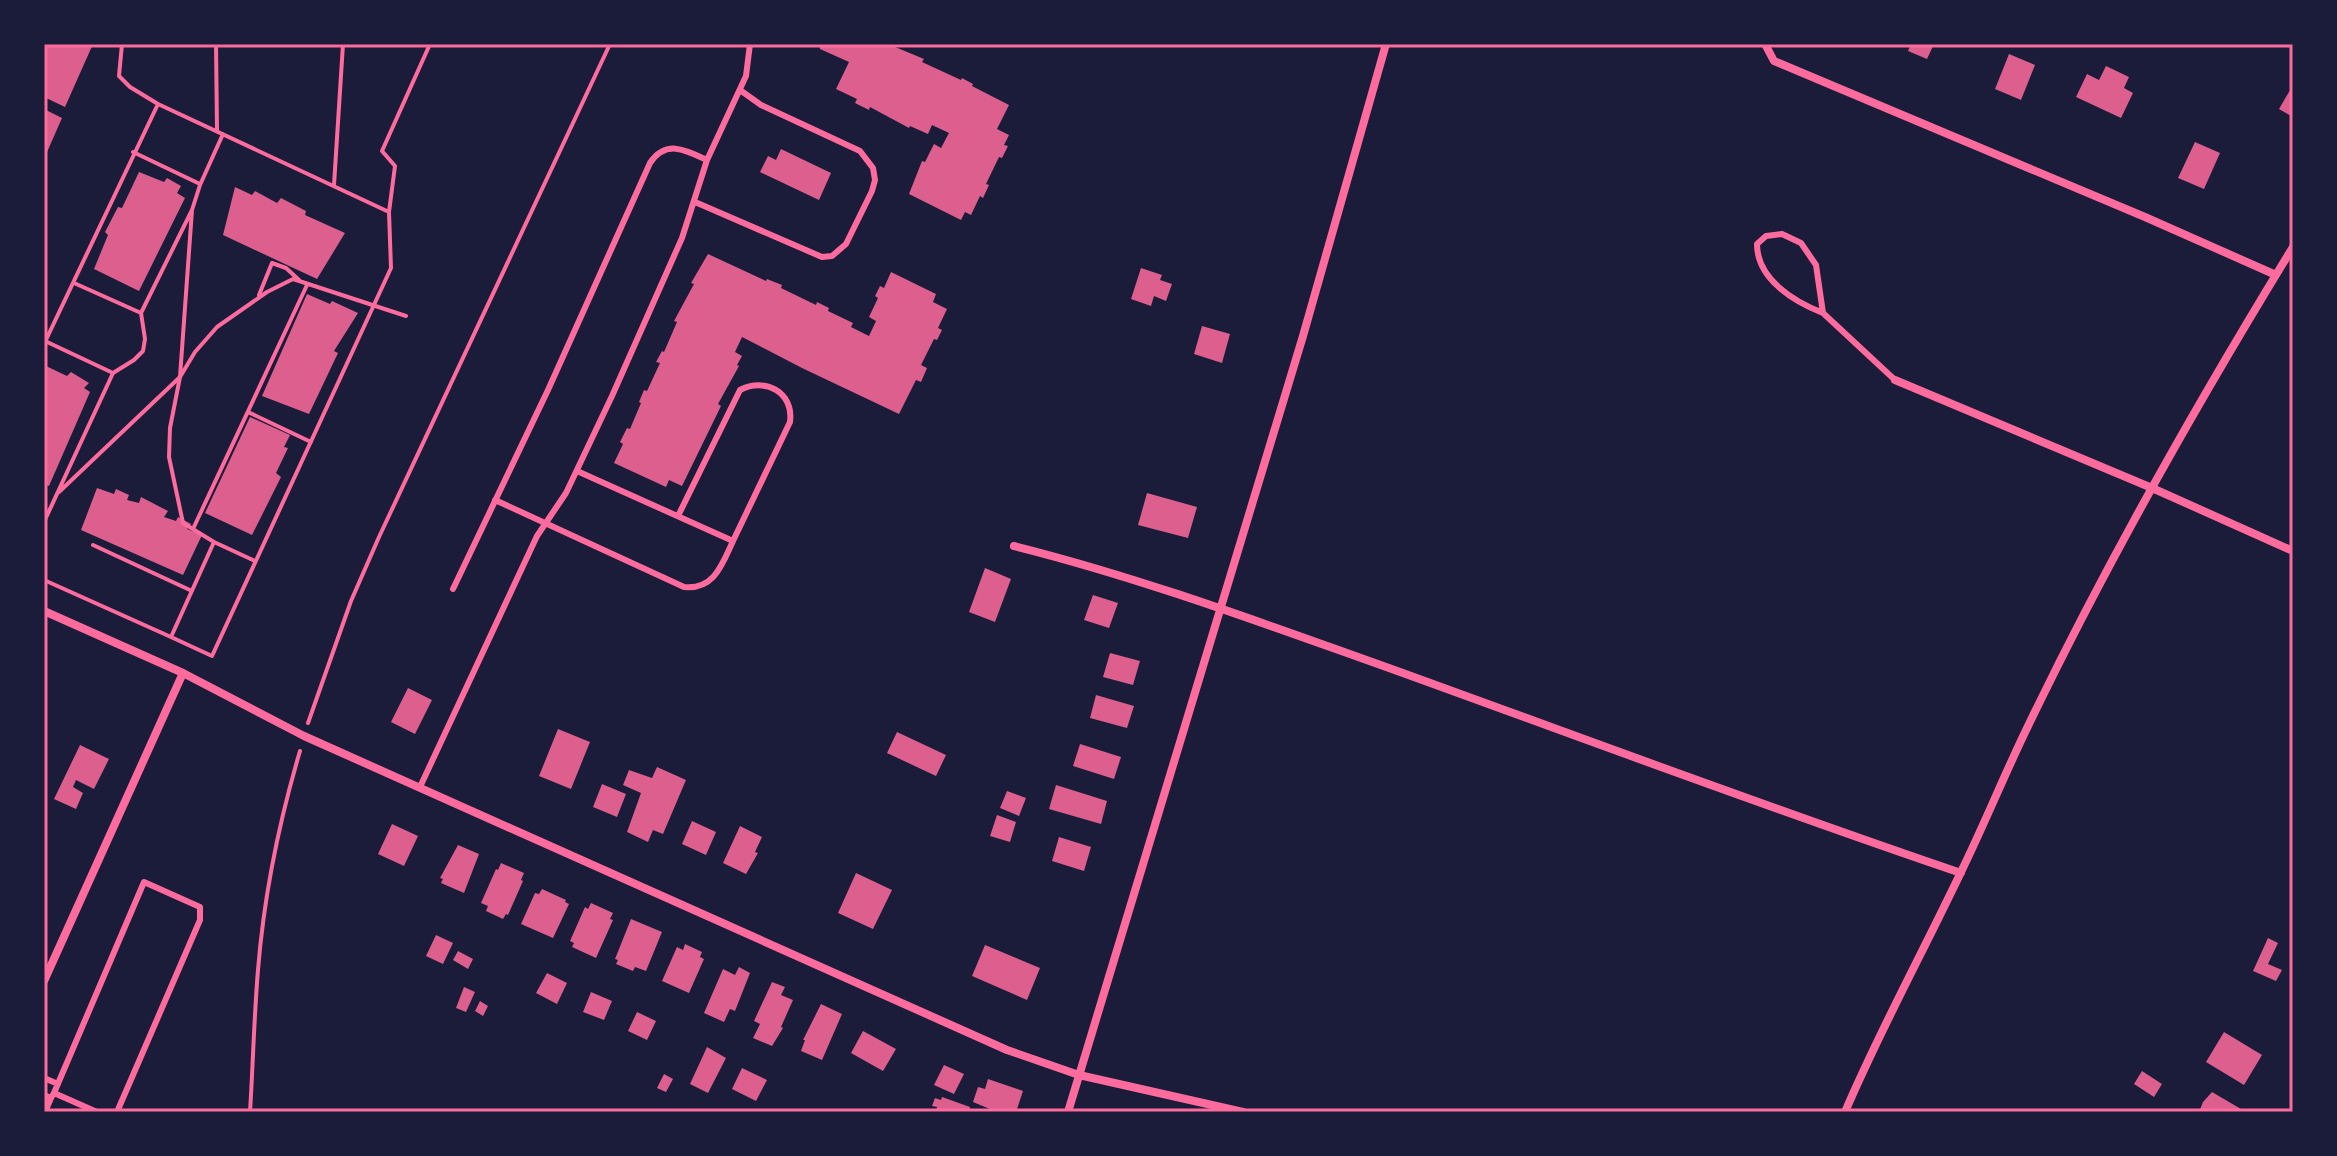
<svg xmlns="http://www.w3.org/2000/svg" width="2337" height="1156" viewBox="0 0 2337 1156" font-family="Rubik,sans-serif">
  <rect width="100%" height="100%" fill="#1b1b3a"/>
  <path fill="#dd5f8e" d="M44,44H93L65,107L44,97Z
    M819,44H888L924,59L922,62L961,80L962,78L973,84L972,86L1009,105L997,129L1009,135L1004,145L1008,146L1002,158L999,157L986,184L989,185L983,198L980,196L971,215L965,212L961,220L909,194L922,161L925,162L934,144L941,148L949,133L932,125L928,134L910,126L909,128L870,107L869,110L855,103L857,99L836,89L849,62L820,49Z
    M1911,44H1934L1927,59L1908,51Z
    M2009,54L2035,65L2021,100L1995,89Z
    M2106,66L2129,77L2124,88L2133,93L2121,118L2076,97L2087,74L2099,80Z
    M2293,85V117L2279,109Z
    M44,109L62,118L44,159Z
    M2195,142L2220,153L2204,189L2178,178Z
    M781,149L831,173L819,200L760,172L768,156L776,160Z
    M139,172L164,182L167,178L181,186L177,193L185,198L139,291L94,269L108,235L105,232L118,207L122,208Z
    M235,187L252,195L255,191L277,203L281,198L306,211L305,215L345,233L317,279L223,235Z
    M708,254L766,281L767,279L782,285L781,288L816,305L817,302L829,308L828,311L853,323L851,327L869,336L876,321L869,317L878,298L875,296L880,286L884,288L891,272L936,294L933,302L947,309L938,328L942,330L937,340L934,339L921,365L927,368L921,382L916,380L899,414L802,368L742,337L735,352L742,356L737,365L739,366L718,404L721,406L682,486L669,480L666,487L614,463L623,444L620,442L627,428L630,429L641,403L639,402L644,390L647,391L660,363L656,362L662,351L664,352L677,322L674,321L694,284L691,283Z
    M1141,268L1162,275L1160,280L1172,284L1166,301L1154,296L1151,306L1131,299Z
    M307,294L330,304L332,301L358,313L334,351L338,353L309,414L262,396Z
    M1202,326L1230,334L1222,363L1194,354Z
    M46,366L67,376L71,372L89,383L84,388L90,392L49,486L44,484V372Z
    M250,417L290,435L284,447L288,448L276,473L281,477L252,535L205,513Z
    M97,488L114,494L116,489L129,495L127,500L139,503L141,497L168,511L164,517L176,521L178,517L191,524L187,529L202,535L183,575L81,530Z
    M1147,493L1197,507L1188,538L1138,525Z
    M985,568L1011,579L995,622L969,612Z
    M1093,595L1118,603L1109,628L1084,620Z
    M1110,653L1140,661L1133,685L1103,677Z
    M408,688L432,700L415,734L391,722Z
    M1096,695L1134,706L1127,728L1090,718Z
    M558,729L590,742L571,789L539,776Z
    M897,732L946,755L936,776L887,753Z
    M1080,744L1121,757L1114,779L1073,766Z
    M80,745L109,759L94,789L76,780L73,787L83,793L76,809L54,799Z
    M657,767L686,780L663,834L653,830L648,842L627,832L641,793L623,785L629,770L652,778Z
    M602,784L626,794L617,817L593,807Z
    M1056,785L1107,801L1101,824L1049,809Z
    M1007,791L1026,798L1019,816L1000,808Z
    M997,815L1016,822L1010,842L990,836Z
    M692,821L716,832L706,855L682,844Z
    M392,824L418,836L404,866L378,854Z
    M740,826L762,837L755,852L758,853L746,874L723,863Z
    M1059,837L1091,847L1084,871L1052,861Z
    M458,845L479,854L464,893L441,883L443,879L440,878Z
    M501,863L524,873L521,880L523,881L508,915L506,914L503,919L486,911L488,906L481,903L496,869L498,870Z
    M856,873L892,890L873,929L838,913Z
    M542,889L566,900L565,902L569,904L553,938L521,924L535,893L539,894Z
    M591,903L613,913L610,919L613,920L596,958L572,947L574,943L570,941L585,907L588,909Z
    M631,919L662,932L646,971L635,967L633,971L616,964L618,960L615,959Z
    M436,935L453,943L443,964L426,956Z
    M2268,938L2278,943L2268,964L2282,970L2276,981L2253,971Z
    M685,944L702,952L700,957L704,959L689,993L662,981L677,947L683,950Z
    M985,945L1040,968L1027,1000L972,976Z
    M458,951L473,959L468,969L453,960Z
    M739,967L750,973L735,1011L730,1009L724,1022L704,1013L723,969L735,975Z
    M547,973L567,983L557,1004L536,993Z
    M772,982L785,987L781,995L793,1000L781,1027L783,1028L772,1046L753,1038L760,1024L754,1021Z
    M464,987L475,992L466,1012L456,1008Z
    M591,992L612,1001L604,1020L583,1012Z
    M480,1001L488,1006L483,1016L475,1011Z
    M821,1004L842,1014L822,1060L801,1051L805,1040H803Z
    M637,1012L656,1021L647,1040L628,1031Z
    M863,1031L896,1049L883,1071L851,1053Z
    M2224,1032L2262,1055L2244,1085L2206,1062Z
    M707,1047L726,1058L708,1093L690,1084Z
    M944,1065L964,1074L954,1094L934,1085Z
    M742,1068L767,1080L756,1101L732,1089Z
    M2142,1071L2162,1084L2154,1097L2134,1084Z
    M664,1074L673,1079L666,1092L657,1088Z
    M988,1079L1023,1091L1016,1112H997L973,1102L978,1087L985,1089Z
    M2212,1092L2241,1109L2239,1112H2199L2203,1102Z
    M942,1097L970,1107L969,1112H936L937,1107L932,1106L935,1098L941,1100Z"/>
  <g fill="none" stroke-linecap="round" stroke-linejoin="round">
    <path stroke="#ff6b9d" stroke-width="4" d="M122,44L119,76L130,87L158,104L389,212
      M216,44L217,130
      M133,152L200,184
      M334,185L343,44
      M74,283L141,313
      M259,295L272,263L286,268L299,280
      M45,341L113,373
      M44,344L158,104
      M248,412L311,442
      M59,492L180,377L195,352L217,327L267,292L293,279L406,316
      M44,522L113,373L134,360L143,351L145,339L141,313L192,210L200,185L223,134
      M193,529L307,285
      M214,542L255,561
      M93,545L192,591
      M44,580L171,637L214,542L183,523L169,457L170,428L180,377L192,210
      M171,637L212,656L391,268L389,212L395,166L382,151L430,44
      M308,723L351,601L379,537L610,44
      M250,1112C253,1065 254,1017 258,970C264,895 279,822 300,751"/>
    <path stroke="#ff6b9d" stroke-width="6" d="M957,44H977
      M695,202L822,257L832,256L846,244L872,191L875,180L873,168L860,151L761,105L740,90
      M1823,313C1793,301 1757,279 1757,244L1766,236L1782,234L1801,243L1816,265L1823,313L1895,380
      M495,500L684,587C714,590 722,565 733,541L577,471
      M678,516L740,390C765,377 794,392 790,422L733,541
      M453,589L548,390L650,163C666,139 686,150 707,160
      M420,787L537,536L566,493L612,396L682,238L707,160L746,76L750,44
      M44,1078L58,1084
      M54,1093L144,882L200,907V920L117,1112
      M44,1095L51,1098L54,1093L97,1112
      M45,1112L51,1098"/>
    <path stroke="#ff6b9d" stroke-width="8" d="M1765,44L1774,61L2145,217L2276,275
      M1895,380L2152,488L2293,551
      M1014,546C1142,578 1265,624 1389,668C1580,737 1769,808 1961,873
      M44,611L183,673L304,736L1007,1050L1079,1075L1243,1112
      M44,981L183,673
      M1068,1112L1303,336L1386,44
      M1845,1112C1880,1030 1923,952 1961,872C1985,823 2005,773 2029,724C2108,560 2198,402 2293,247"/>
  </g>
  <rect width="2337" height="1156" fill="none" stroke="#1b1b3a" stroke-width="92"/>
  <rect x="46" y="46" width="2245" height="1064" fill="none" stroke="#ff6b9d" stroke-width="3"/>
</svg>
